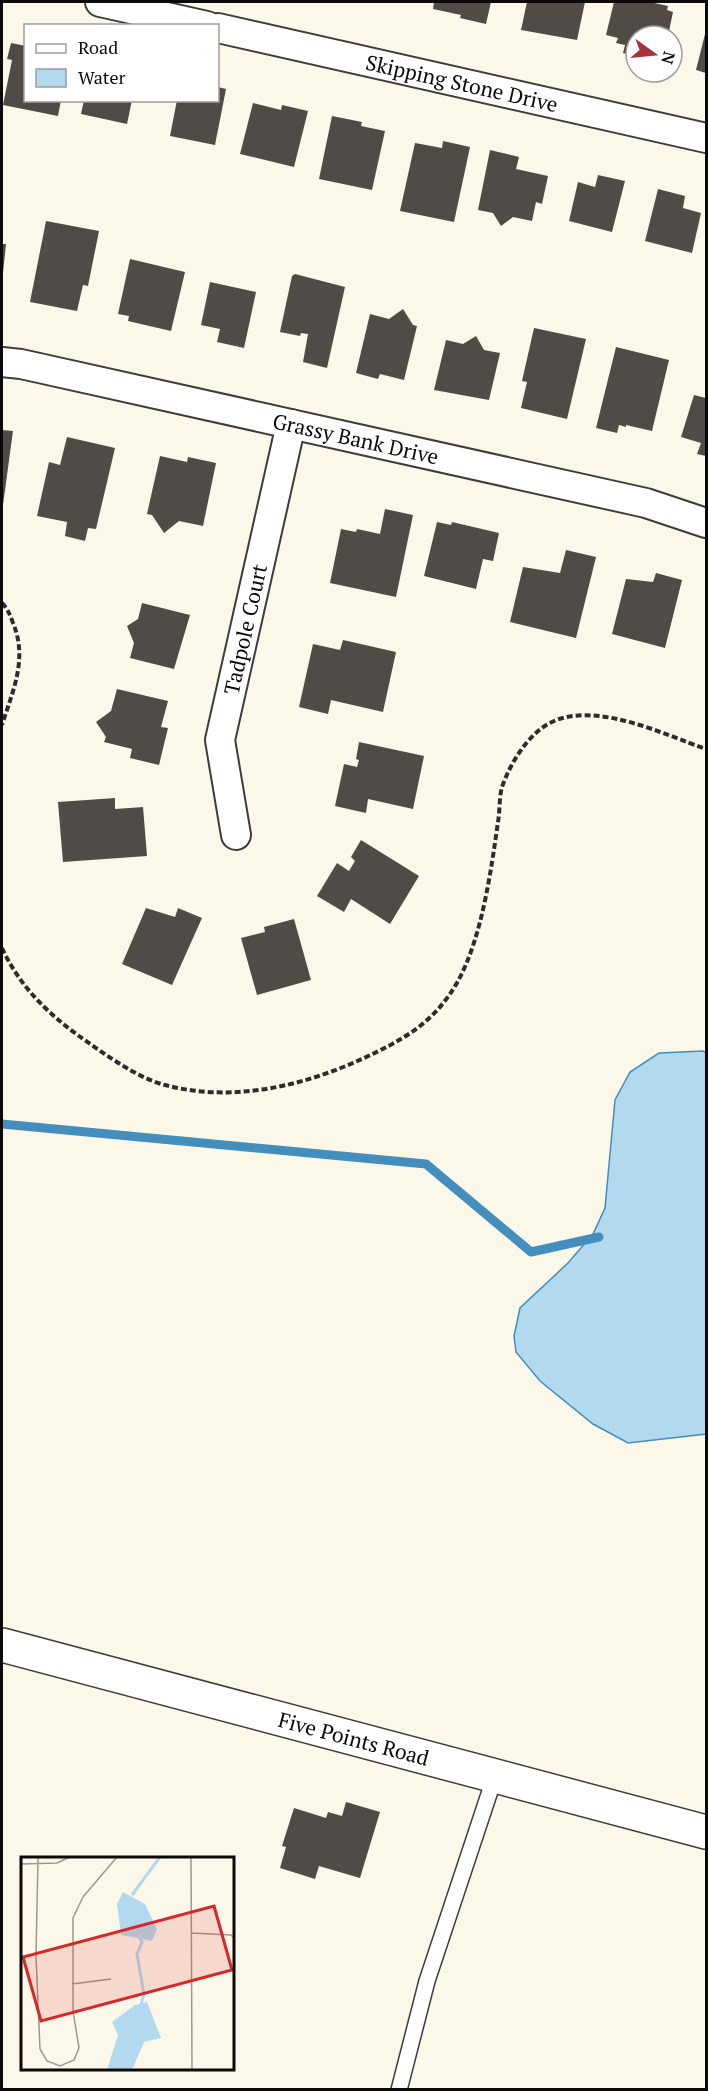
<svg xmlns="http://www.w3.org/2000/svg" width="708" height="2091" viewBox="0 0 708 2091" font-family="'PT Serif',serif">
  <rect width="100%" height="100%" fill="#fcf8e9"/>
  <path fill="#b3d9ee" stroke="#438ebc" stroke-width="1.5" d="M703,1051L706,1053V1434L628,1443L593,1424L540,1381L516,1352L514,1336L520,1308L568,1263L593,1234L605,1208L615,1100L630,1072L659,1053Z"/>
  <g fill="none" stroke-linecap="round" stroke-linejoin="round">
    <path stroke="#438ebc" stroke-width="9" d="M2,1124L426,1164L531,1252L599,1237"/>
  </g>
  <path fill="#514b47" d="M434,2H491L486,24L460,18L461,15L433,9Z
    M527,2H585L577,40L521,30Z
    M614,2H650L668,6L667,10L673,12L668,36H636V56L623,53L625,45L616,43L618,38L606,35Z
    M706,30V73L696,70Z
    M11,43L26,46V100H61L58,116L3,105L12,60L7,59Z
    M218,87L226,89L215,145L170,136L177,100H218Z
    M84,100H132L127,124L81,114Z
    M253,103L281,110L282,105L308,111L294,167L240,154Z
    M332,116L362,122L361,126L385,131L372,190L319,179Z
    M443,141L470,147L454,222L400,211L415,143L442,148Z
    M490,150L519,157L516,169L548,176L542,204L536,202L532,221L513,217L501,226L493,213L478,210Z
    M598,175L625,181L612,232L569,221L578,182L595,187Z
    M658,189L685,196L683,208L701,213L692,253L645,241Z
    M46,221L99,231L88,286L83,285L77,311L30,302Z
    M2,244H6L3,273H2Z
    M130,259L185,272L171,331L128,321L129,316L118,314Z
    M295,274L345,287L327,368L303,362L308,334L301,333L300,336L280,332L292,276Z
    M210,282L256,292L244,348L217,342L220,329L201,325Z
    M403,309L413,325L417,326L404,380L380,374L378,379L356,373L370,314L389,319Z
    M534,328L586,339L567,419L521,408L527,382L522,381Z
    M476,336L484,350L500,353L489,400L434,390L446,340L463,344Z
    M616,347L669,360L652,431L626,425V427L619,425L617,433L596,428Z
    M694,395L706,398V456L697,454L701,443L681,437Z
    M2,430L13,431L3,505H2Z
    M67,437L115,448L96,529L88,528L85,541L65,536L67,522L37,516L49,462L60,465Z
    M160,456L187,462L188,457L216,463L203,526L179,521L164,533L152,515L147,514Z
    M385,509L413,515L396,597L330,583L341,529L356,532L357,529L380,534Z
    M437,522L451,525L452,522L499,533L493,561L483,559L476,589L424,576Z
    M566,550L596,557L576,638L510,622L523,567L560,573Z
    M656,573L682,580L665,648L612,634L626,579L653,582Z
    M142,603L190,615L174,669L130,658L134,643L127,626L138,619Z
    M343,640L396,652L383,712L331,700L328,714L299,707L313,644L340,650Z
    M117,689L168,701L161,727L168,728L159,765L130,758L132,749L104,742L106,737L96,722L111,711Z
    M359,742L424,756L413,809L368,799L366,813L335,806L344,764L357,767L359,760L356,759Z
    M115,798V809L143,807L147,856L63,862L58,802Z
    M361,840L419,876L390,924L351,899L344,912L317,896L337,863L349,871L355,861L351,857Z
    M146,908L175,917L178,908L202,918L172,985L122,964Z
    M294,919L311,980L257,995L241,938L265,932L264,927Z
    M346,1802L380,1812L360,1878L319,1866L315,1879L280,1868L286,1847L282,1846L294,1808L326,1818L328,1812L342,1816Z"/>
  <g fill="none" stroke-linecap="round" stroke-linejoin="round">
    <defs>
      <path id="service" d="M399,2090L427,1981L495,1776"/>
      <g id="minor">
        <path d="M100,2L207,26"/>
        <path id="s1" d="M218,28L706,138"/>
        <path id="s2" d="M2,362L21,364L646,503L706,523"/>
        <path id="s3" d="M236,835L220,740L291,424"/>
      </g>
      <g id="tertiary">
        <path id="s4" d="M2,1645L706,1832"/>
      </g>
    </defs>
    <use href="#service" stroke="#3d3d3d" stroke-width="18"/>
    <use href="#minor" stroke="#3d3d3d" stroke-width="32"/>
    <use href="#tertiary" stroke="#3d3d3d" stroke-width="36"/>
    <path stroke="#2c2c2c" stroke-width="4" stroke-dasharray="6 3" stroke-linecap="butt" d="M2,603C8,609 10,615 13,623C28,659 13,690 2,725
      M2,948C19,985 46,1012 79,1036C103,1053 137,1078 165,1085C232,1103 304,1086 364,1058C405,1039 435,1022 458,981C482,937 491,871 498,822C500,811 499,798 502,787C510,764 527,736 548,724C592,699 663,734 706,749"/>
    <use href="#service" stroke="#fff" stroke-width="15"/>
    <use href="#minor" stroke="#fff" stroke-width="28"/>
    <use href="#tertiary" stroke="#fff" stroke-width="33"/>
  </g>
  <g text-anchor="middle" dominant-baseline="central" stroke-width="6" stroke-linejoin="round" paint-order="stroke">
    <g font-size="21" fill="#0a0a0a" stroke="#fff">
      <text stroke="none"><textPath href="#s1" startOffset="250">Skipping Stone Drive</textPath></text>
      <text stroke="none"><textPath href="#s2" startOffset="362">Grassy Bank Drive</textPath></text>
      <text stroke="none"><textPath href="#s3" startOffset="210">Tadpole Court</textPath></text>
      <text stroke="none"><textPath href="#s4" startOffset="364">Five Points Road</textPath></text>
    </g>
  </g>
  <g transform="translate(21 1857)">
    <rect width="213" height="213" fill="#fcf8e9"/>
    <path d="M102,35L124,47L136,72L131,84L100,78L96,47ZM126,145L140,181L123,185L111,213H86L97,178L91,165L114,148Z" fill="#b3d9ee"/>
    <path fill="none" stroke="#b3d9ee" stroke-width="3" d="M111,38L139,0M118,80L121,85L116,97L123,138L120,147"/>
    <path fill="none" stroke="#9b9990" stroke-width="1.5" d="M17,0L15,99L19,192L26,204L39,209L53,203L58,191L52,154V61L62,40L96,0M170,0L171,213M0,7L36,6L49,0M170,76L210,78L213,81M51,127L90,122"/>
    <path fill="#d62828" fill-opacity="0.15" stroke="#d62828" stroke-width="3" d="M193,49L211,113L20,164L2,100Z"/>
    <rect width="213" height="213" fill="none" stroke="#0a0a0a" stroke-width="3"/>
  </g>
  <rect width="708" height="2091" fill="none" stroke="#0a0a0a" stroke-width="6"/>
  <rect x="24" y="24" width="195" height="78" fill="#ffffff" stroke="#9d9d9d" stroke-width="1.5"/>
  <rect x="36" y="44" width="30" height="9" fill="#ffffff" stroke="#9d9d9d" stroke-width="1.5"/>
  <text x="78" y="54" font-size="18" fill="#0a0a0a">Road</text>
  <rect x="36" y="69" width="30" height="18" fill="#b3d9ee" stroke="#9d9d9d" stroke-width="1.5"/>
  <text x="78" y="84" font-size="18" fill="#0a0a0a">Water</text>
  <g transform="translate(654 54) rotate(105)"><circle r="28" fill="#ffffff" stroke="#9d9d9d" stroke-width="1.5"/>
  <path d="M0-4.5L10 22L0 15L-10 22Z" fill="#a8333b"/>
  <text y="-9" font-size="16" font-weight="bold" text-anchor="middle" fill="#0a0a0a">N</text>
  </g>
</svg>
